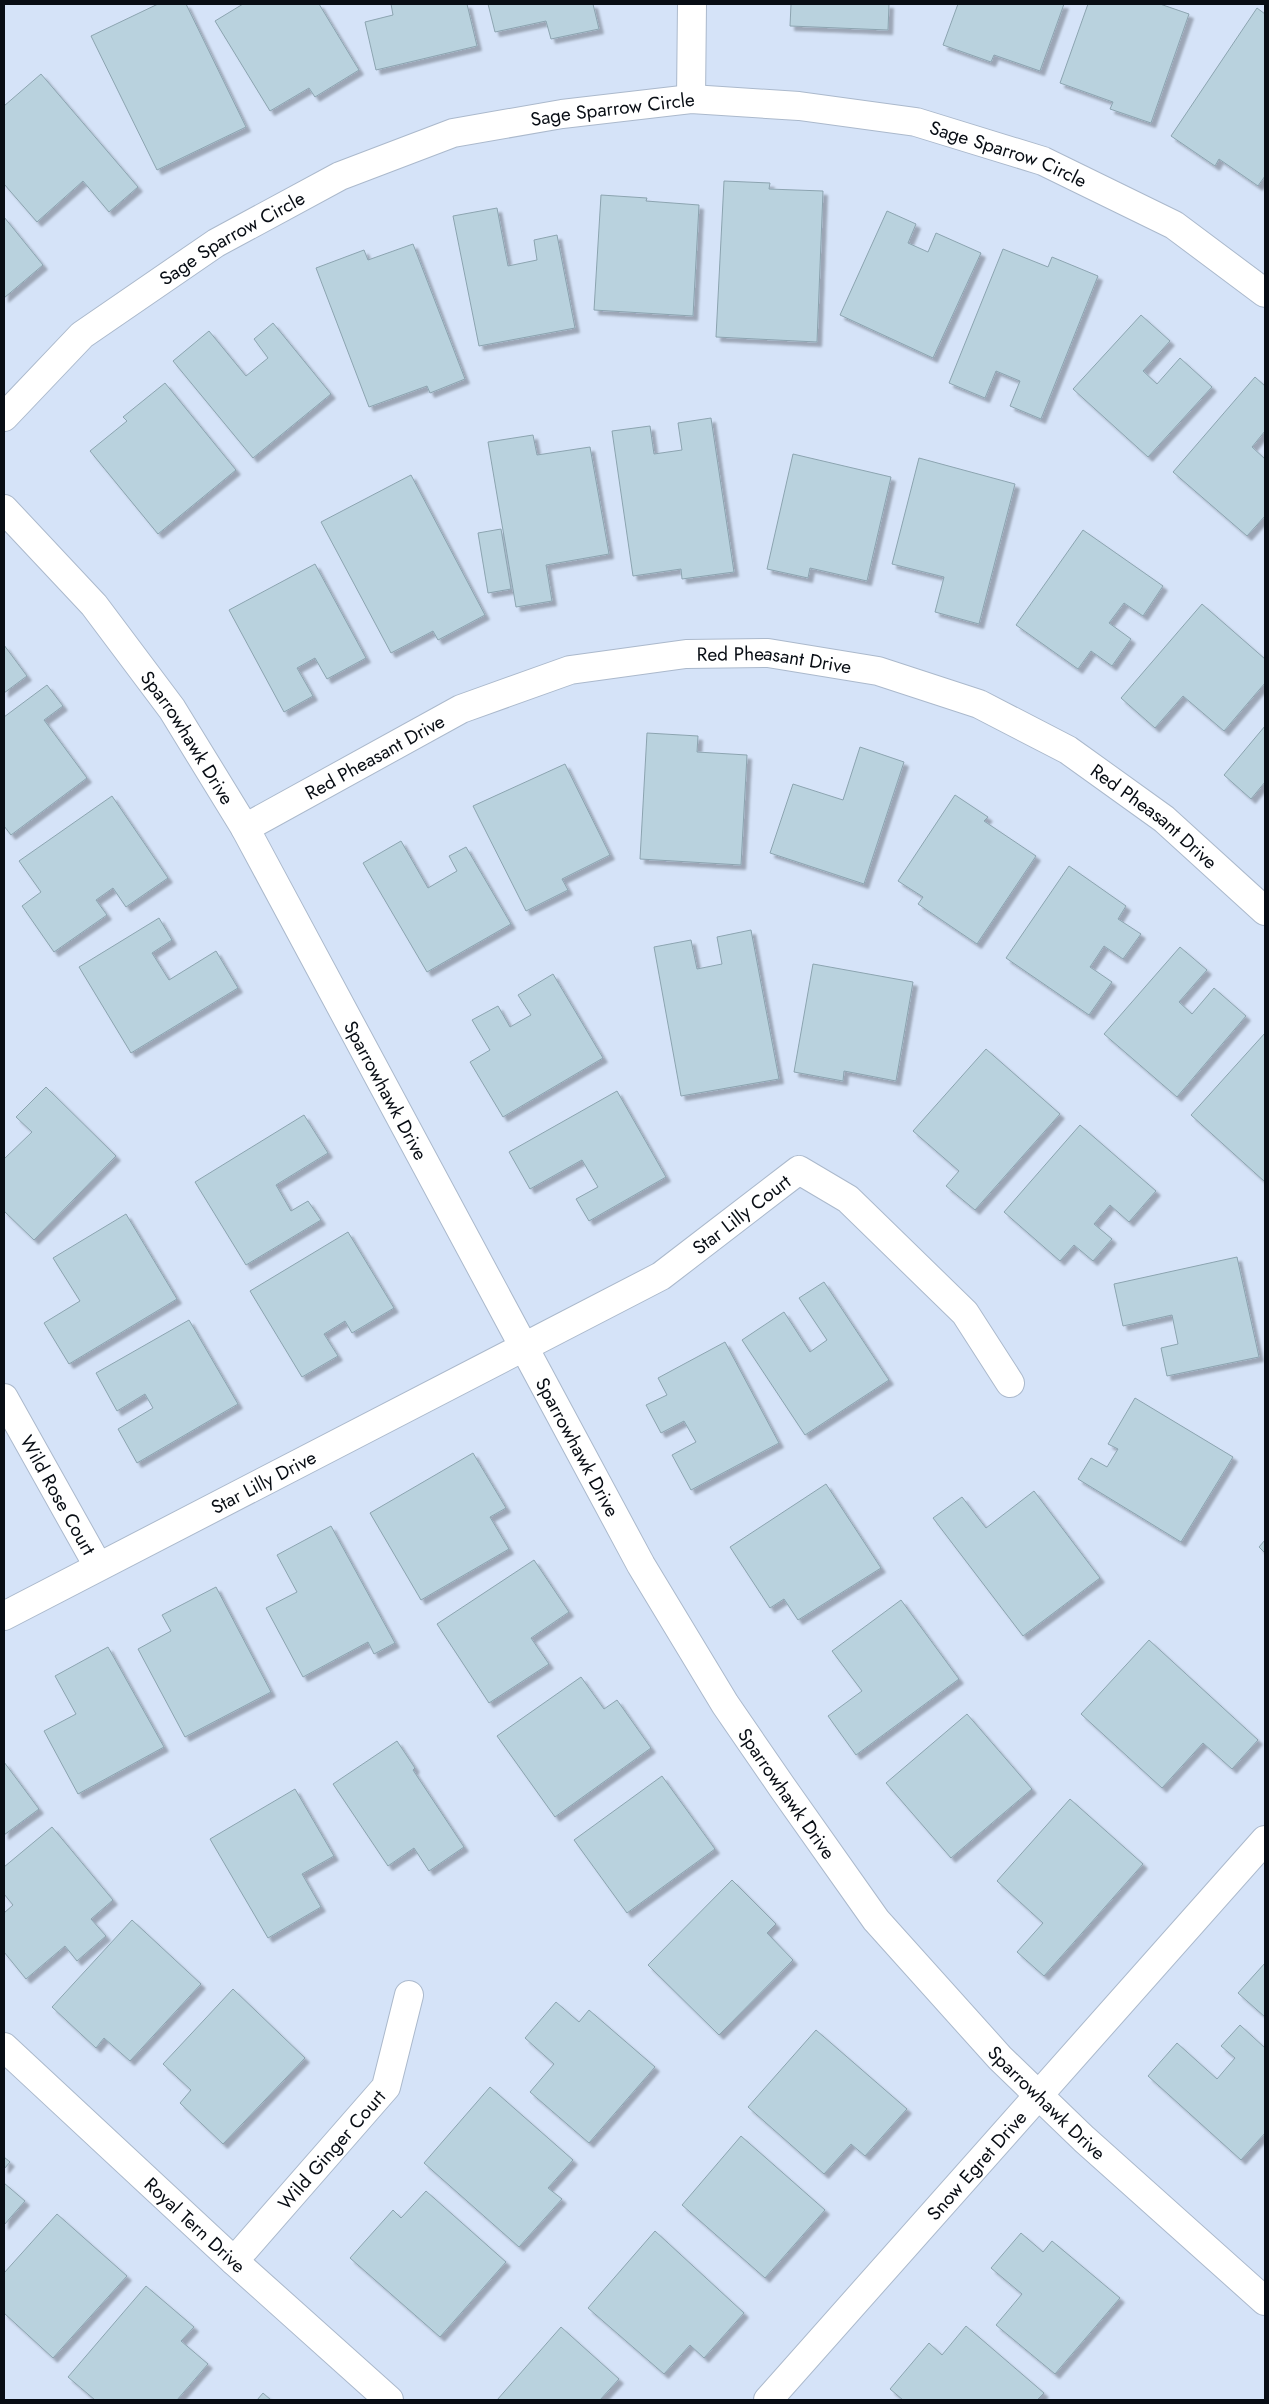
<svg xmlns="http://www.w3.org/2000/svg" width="1269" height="2404" viewBox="0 0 1269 2404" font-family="Jost,sans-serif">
  <defs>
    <filter id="shadow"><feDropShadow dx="4.5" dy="4.5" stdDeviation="1" flood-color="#0004"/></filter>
  </defs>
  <rect width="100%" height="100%" fill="#d5e3f8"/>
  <path fill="#b9d2de" stroke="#8ca4b0" filter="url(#shadow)" d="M158,4H186L246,127L157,170L91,36Z
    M243,4H319L359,70L315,97L309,88L270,111L215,21Z
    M391,4H467L477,46L376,70L365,22L393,15Z
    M488,4H593L599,29L551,39L546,21L495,32Z
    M791,4H889L888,30L790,26Z
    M958,4H1064L1040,71L994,55L991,62L943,45Z
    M1088,4H1160L1189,14L1151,123L1110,109L1113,102L1060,83Z
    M1257,8L1265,14V176L1258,186L1219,159L1215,166L1171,136Z
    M41,74L138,187L109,212L83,181L37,222L4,184V106Z
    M724,181L770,183L769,189L823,191L817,342L716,337Z
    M601,195L647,198L646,201L699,205L693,316L594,310Z
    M497,208L508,266L537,260L534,240L557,235L575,328L479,346L453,216Z
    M887,211L916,224L908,243L928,252L936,233L981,253L933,358L840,315Z
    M4,217L43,265L4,298Z
    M413,244L465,379L430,393L427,386L369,407L316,268L364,250L368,260Z
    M1003,249L1048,267L1052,257L1098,276L1041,419L1010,406L1020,381L996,371L985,398L949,383Z
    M1141,315L1170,341L1143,371L1157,384L1180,358L1212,387L1148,457L1073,389Z
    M273,323L331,394L253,458L173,361L209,331L246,376L268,358L254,339Z
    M1255,377L1265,386V431L1252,447L1265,459V516L1247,536L1173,472Z
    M165,383L236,470L158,534L90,451L127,421L123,417Z
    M711,418L734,572L682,579L681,569L633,576L612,431L650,426L654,454L682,450L678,423Z
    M533,435L537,455L590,447L609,554L546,565L552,601L516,607L488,442Z
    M793,454L891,477L867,581L810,568L808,578L767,569Z
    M919,458L1015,484L979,624L935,612L944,577L892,564Z
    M411,475L485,615L438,640L433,631L391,653L321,522Z
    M501,529L511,589L488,593L478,533Z
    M1083,530L1163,586L1143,616L1124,603L1109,623L1131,639L1112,666L1091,651L1078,669L1016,625Z
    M315,564L366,658L327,679L315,658L297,668L313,696L284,712L229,610Z
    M1202,604L1265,659V683L1224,731L1183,696L1155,728L1121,698Z
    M4,645L27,676L4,693Z
    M47,685L63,706L44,720L87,778L11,835L4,826V717Z
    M1265,726V782L1251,799L1224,775Z
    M647,733L698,736L697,752L747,755L741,865L640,859Z
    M860,747L904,762L864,884L770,853L793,784L843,800Z
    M565,764L610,855L562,879L568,890L526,911L473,806Z
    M955,795L988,817L984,821L1036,856L977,944L918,904L923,897L898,881Z
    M112,796L168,878L126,907L113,888L96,900L107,915L54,952L22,906L41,892L19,861Z
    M401,841L428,888L457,871L449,856L466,847L511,924L427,972L363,863Z
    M1069,866L1126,906L1118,919L1141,934L1123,959L1104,946L1090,967L1112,982L1089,1015L1006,958Z
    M159,918L172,940L152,953L169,980L216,951L238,988L131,1053L79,967Z
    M751,930L779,1079L681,1096L654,947L691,940L697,969L722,964L717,937Z
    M1180,947L1207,970L1179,1002L1192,1014L1214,988L1246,1016L1177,1097L1104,1034Z
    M813,964L913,982L896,1081L844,1071L843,1081L794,1072Z
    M553,974L603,1058L503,1117L470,1062L490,1050L472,1020L498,1006L510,1027L531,1015L518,995Z
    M1265,1033V1182L1191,1115Z
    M986,1049L1060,1114L975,1210L946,1186L959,1171L913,1131Z
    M46,1087L116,1156L34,1240L4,1211V1159L32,1132L16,1117Z
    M617,1091L666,1177L589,1221L576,1199L598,1187L582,1160L530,1189L509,1152Z
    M304,1115L328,1153L276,1185L291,1211L308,1201L321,1220L246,1265L195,1182Z
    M1080,1125L1156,1191L1129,1222L1110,1205L1094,1224L1112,1239L1093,1261L1074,1245L1060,1261L1004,1212Z
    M126,1214L177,1299L69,1364L44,1323L80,1301L53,1258Z
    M348,1232L394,1308L352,1333L345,1321L324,1334L338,1356L302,1377L250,1291Z
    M1237,1257L1259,1357L1167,1376L1161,1348L1178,1344L1172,1315L1123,1326L1114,1284Z
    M824,1282L889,1380L805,1435L742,1340L784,1312L810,1352L827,1340L799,1298Z
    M189,1320L238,1404L137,1463L118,1429L153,1408L145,1394L117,1411L96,1373Z
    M725,1342L779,1443L691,1490L672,1455L696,1442L684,1421L661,1433L646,1405L667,1395L658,1378Z
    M1135,1398L1233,1457L1181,1542L1078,1479L1091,1458L1107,1467L1118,1449L1108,1444Z
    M473,1453L506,1508L490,1517L509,1549L421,1600L370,1513Z
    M826,1484L881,1568L798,1620L784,1599L770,1608L730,1547Z
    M1034,1491L1100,1578L1023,1636L933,1518L962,1497L986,1528Z
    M331,1526L395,1643L374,1654L368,1642L303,1677L266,1608L297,1592L277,1555Z
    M1265,1540V1553L1259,1547Z
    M534,1560L569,1612L531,1638L549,1664L489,1703L437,1624Z
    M216,1587L271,1692L185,1737L138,1649L171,1631L162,1615Z
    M901,1600L959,1679L856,1755L828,1716L862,1691L832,1651Z
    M1149,1640L1258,1740L1232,1769L1203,1743L1162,1788L1081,1714Z
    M108,1647L164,1747L78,1794L44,1731L76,1714L55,1676Z
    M581,1677L604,1709L617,1700L651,1748L555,1817L497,1736Z
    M967,1714L1032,1789L951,1858L886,1783Z
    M397,1741L415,1768L413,1770L464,1847L429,1871L414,1848L388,1866L333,1784Z
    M4,1762L39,1809L4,1835Z
    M662,1776L715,1849L627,1913L574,1840Z
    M295,1789L334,1856L302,1874L321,1907L268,1938L210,1839Z
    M1070,1799L1143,1864L1044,1976L1017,1952L1043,1923L997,1881Z
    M52,1827L113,1900L91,1919L106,1936L77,1961L65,1946L26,1979L4,1952V1913L13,1905L4,1894V1867Z
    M732,1880L776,1924L767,1933L793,1960L719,2035L648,1965Z
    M132,1920L201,1984L130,2061L104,2038L96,2048L52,2007Z
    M1265,1963V2017L1238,1993Z
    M233,1989L305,2058L223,2144L180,2103L191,2090L163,2064Z
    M556,2002L579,2022L589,2010L655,2067L589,2143L530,2092L554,2064L525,2038Z
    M1240,2025L1265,2048V2133L1241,2160L1148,2076L1177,2043L1217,2079L1235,2058L1221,2046Z
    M816,2030L907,2109L865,2156L851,2144L824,2174L748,2107Z
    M490,2087L573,2160L548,2188L562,2199L519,2247L424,2163Z
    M741,2136L825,2210L765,2278L682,2205Z
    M4,2157L10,2162L4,2169Z
    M4,2183L25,2201L4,2225Z
    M426,2191L506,2262L440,2337L350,2258L393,2210L401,2218Z
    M57,2214L127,2276L53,2358L4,2313V2273Z
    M655,2231L744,2313L704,2358L690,2345L664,2374L588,2308Z
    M1021,2233L1043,2252L1052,2241L1120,2298L1055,2374L996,2325L1022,2294L991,2268Z
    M146,2286L194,2327L181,2341L208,2364L177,2400H95L68,2377Z
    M966,2326L1044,2393L1037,2400H903L890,2389L929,2343L942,2355Z
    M561,2327L619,2379L600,2400H497Z
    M263,2393L271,2400H257Z"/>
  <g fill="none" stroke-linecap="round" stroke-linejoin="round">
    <defs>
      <g id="minor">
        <path d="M691,99L692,4"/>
        <path id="s1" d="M4,417L82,335L216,243L340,176L453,133L562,114L691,99L799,106L916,122L1043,161L1174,225L1265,293"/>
        <path id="s2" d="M4,509L94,605L172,709L245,828L641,1565L725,1704L782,1787L876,1920L1000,2058L1084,2139L1265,2301"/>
        <path id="s3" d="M245,828L461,709L570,670L686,654L768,653L878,671L979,704L1068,750L1164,819L1265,911"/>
        <path id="s4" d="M4,1398L98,1566"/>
        <path id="s5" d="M4,1616L661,1276L799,1170L848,1199L965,1313L1010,1383"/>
        <path id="s6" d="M4,2047L234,2261L389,2400"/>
        <path id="s7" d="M234,2261L386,2087L409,1995"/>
        <path id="s8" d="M768,2400L1265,1840"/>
      </g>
    </defs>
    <use href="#minor" stroke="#abb9cc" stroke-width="30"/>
    <use href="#minor" stroke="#fff" stroke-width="28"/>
  </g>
  <g text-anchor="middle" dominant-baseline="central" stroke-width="5" stroke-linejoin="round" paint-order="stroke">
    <g font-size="19" fill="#080d14" stroke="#d5e3f8">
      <text stroke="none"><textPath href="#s1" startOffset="699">Sage Sparrow Circle</textPath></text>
      <text stroke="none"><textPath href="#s1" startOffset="1102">Sage Sparrow Circle</textPath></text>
      <text stroke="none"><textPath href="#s1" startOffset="292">Sage Sparrow Circle</textPath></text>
      <text stroke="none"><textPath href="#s3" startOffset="568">Red Pheasant Drive</textPath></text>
      <text stroke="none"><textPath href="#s2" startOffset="294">Sparrowhawk Drive</textPath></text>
      <text stroke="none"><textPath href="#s3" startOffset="148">Red Pheasant Drive</textPath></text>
      <text stroke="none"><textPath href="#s3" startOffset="988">Red Pheasant Drive</textPath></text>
      <text stroke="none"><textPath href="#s2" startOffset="699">Sparrowhawk Drive</textPath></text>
      <text stroke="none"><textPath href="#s5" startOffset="841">Star Lilly Court</textPath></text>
      <text stroke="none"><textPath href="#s2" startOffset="1104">Sparrowhawk Drive</textPath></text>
      <text stroke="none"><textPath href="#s5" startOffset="292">Star Lilly Drive</textPath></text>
      <text stroke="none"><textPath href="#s4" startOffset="111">Wild Rose Court</textPath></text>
      <text stroke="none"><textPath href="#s2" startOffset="1509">Sparrowhawk Drive</textPath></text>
      <text stroke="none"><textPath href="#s2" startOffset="1914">Sparrowhawk Drive</textPath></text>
      <text stroke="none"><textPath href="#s7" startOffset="148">Wild Ginger Court</textPath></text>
      <text stroke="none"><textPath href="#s8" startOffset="314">Snow Egret Drive</textPath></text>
      <text stroke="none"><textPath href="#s6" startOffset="261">Royal Tern Drive</textPath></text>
    </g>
  </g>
  <rect width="1269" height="2404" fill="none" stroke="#080d14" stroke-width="10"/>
</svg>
